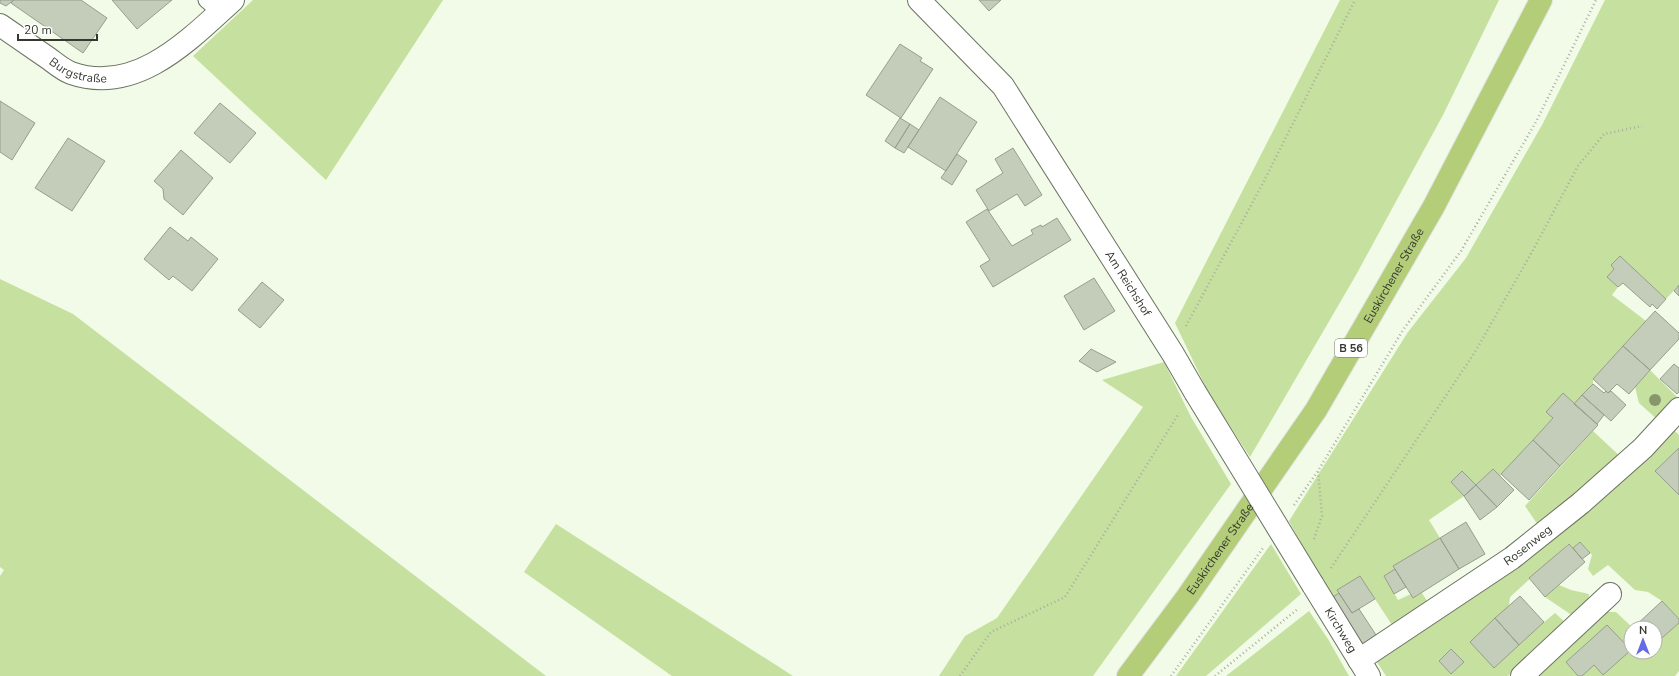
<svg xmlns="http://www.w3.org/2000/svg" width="1679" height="676" viewBox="0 0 1679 676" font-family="'Nunito Sans',sans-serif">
  <rect width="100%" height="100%" fill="#f2fbe7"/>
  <path fill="#c5e09f" d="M253,0H443L326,180L193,56Z
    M1340,0H1499L1443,115L1356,275L1250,457L1209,394L1175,323Z
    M1605,0H1679V285L1666,299L1620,256L1611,265L1614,269L1607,277L1618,287L1612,295L1646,321L1593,379V384L1574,404L1563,393L1553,418L1500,476L1493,469L1476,485L1462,471L1451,482L1464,496L1429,520L1440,538L1394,566L1395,569L1384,576L1398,600L1411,594L1413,598L1422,593L1429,604L1394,628L1360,576L1337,590L1339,593L1333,597L1329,594L1289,521L1408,332L1466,258L1542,125Z
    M0,279L73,314L546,676H0V576L4,570L0,567Z
    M1164,362L1191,417L1231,484L1093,676H939L965,636L997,618L1143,407L1102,380Z
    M1650,370L1679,399L1659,421L1639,403L1635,387Z
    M1673,429L1679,435V448L1655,471L1679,494V619L1662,601L1648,592L1635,590L1608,565L1593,576L1588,569L1592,555L1580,542L1573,548L1568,544L1510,597L1509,606L1543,623L1555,613L1566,623L1508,676H1386L1375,659Z
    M1593,431L1622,458L1538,525L1525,506Z
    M556,524L793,676H672L524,572Z
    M1271,544L1301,594L1206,676H1176Z
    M1559,585L1571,590L1589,594L1588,604L1573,616L1545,597Z
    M1309,611L1328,639L1349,676H1226Z
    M1606,612H1616L1633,628H1631V652H1655V644L1679,623V671L1675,676H1534Z"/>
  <path fill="#c4cdb9" stroke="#969e8c" d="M0,0H14L6,6L0,3Z
    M14,0H81L107,18L83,53L11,3Z
    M112,0H172L137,29Z
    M979,0H1001L989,11Z
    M900,44L922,58L920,61L933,69L901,118L866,95Z
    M940,97L977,122L946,171L908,147Z
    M0,101L35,123L12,160L0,152Z
    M220,103L256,133L230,163L194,133Z
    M900,118L910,124L895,148L885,141Z
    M910,124L919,130L904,153L895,148Z
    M68,138L105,161L72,211L35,188Z
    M1013,148L1042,195L1025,206L1017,194L989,211L976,190L1003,173L995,159Z
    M181,150L213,178L183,215L164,199L163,189L154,181Z
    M957,154L967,161L952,185L941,178Z
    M987,209L1012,246L1033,234L1031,230L1041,225L1042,227L1057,218L1071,240L993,287L980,266L990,260L966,222Z
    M170,227L188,241L191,237L218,259L192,291L173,276L169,280L144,259Z
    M1620,256L1666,299L1657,309L1652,304L1650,307L1623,283L1618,287L1607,277L1614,269L1611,265Z
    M1094,278L1115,311L1084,330L1064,296Z
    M262,282L284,300L260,328L238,310Z
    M1679,285V296L1674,291Z
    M1655,311L1679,333V339L1650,370L1623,346Z
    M1623,346L1650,370L1629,394L1617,384L1608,393L1593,379Z
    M1091,349L1116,362L1097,372L1079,361Z
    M1674,364L1679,368V392L1677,394L1660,379Z
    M1593,384L1604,393L1606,391L1608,393L1611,391L1626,405L1611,421L1582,395Z
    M1563,393L1598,425L1560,466L1533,440L1553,418L1546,412Z
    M1582,395L1604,415L1597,424L1574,404Z
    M1533,440L1560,466L1529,500L1501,474Z
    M1679,448V495L1655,471Z
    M1493,469L1514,490L1497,507L1476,485Z
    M1462,471L1476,485L1464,496L1451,482Z
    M1476,485L1497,507L1480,520L1464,496Z
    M1466,522L1485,554L1459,569L1440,538Z
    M1440,538L1459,569L1413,598L1393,566Z
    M1580,542L1590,553L1582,559L1573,548Z
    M1569,544L1585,562L1545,597L1529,578Z
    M1395,569L1406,587L1394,594L1384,576Z
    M1360,576L1375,599L1352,613L1337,590Z
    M1339,593L1352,613L1359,609L1378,638L1364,646L1333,597Z
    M1520,596L1544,622L1519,645L1495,618Z
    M1662,601L1679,619V623L1655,644V628H1633Z
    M1495,618L1519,645L1494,668L1470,642Z
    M1607,625L1631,650L1603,675L1594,665L1582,676H1578L1566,662Z
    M1451,649L1464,662L1451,674L1439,661Z"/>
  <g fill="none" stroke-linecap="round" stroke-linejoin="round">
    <defs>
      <path id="lane" d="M206,0L220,12"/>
      <g id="street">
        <path id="s1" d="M919,0L1003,86L1173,354L1195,392"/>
        <path id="s2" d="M0,25C16,36 32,47 48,58C55,63 63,70 71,73C136,96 189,40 233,0"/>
        <path id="s3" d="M1313,585L1369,676"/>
        <path id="s4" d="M1359,660L1512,558L1581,503L1643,448L1679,409"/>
        <path d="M1522,676L1610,594"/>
      </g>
      <g id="primary">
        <path id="s5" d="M1128,676L1187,597L1316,410L1434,206L1541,0"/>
      </g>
    </defs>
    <use href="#lane" stroke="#6b7361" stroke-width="17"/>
    <use href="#street" stroke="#6b7361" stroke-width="24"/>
    <use href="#primary" stroke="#e3e3e2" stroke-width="24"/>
    <path stroke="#a7ae9f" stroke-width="2.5" stroke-dasharray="1 3" stroke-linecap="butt" d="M1186,326L1262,185L1355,0
      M1294,505L1318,471L1403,330L1461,251L1537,120L1596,0
      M1314,539L1322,516L1318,471
      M1331,568L1475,352L1532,252L1578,166L1604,134L1642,126
      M960,676L991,632L1065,597L1179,413
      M1171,676L1263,548
      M1215,676L1299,608"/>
    <use href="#lane" stroke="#fff" stroke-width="15"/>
    <use href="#street" stroke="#fff" stroke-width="22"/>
    <use href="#primary" stroke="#b3cd78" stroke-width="22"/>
    <defs>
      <path id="street-bridge" d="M1195,392L1313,585"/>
    </defs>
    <use href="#street-bridge" stroke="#6b7361" stroke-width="24" stroke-linecap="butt"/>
    <use href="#street-bridge" stroke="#fff" stroke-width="22"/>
  </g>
  <circle fill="#88966b" cx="1655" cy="400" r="6"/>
  <g text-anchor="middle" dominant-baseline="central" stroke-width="3" stroke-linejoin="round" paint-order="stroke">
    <rect fill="#fff" stroke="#71746e" stroke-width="1" x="1335" y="339" width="32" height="18" rx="3"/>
    <g font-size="11" font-weight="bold" fill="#343830">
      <text x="1351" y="348">B 56</text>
    </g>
    <g font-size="12" fill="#343830" stroke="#fff">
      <text stroke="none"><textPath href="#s2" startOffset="92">Burgstraße</textPath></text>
      <text stroke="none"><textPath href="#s5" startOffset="481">Euskirchener Straße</textPath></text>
      <text stroke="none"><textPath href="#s1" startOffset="354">Am Reichshof</textPath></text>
      <text stroke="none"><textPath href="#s4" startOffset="204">Rosenweg</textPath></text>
      <text stroke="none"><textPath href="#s5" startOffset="157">Euskirchener Straße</textPath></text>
      <text stroke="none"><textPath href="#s3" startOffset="53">Kirchweg</textPath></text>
    </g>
  </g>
  <g transform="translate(1643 640)"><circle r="19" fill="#ffffff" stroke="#aeafac"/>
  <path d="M0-3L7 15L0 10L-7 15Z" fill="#646ce4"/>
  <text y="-6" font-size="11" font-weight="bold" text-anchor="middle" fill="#343830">N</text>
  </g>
  <path d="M18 34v6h79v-6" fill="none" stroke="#343830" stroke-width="2"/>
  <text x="24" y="34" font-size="12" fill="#343830" stroke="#ffffff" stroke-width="3" paint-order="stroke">20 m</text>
</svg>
